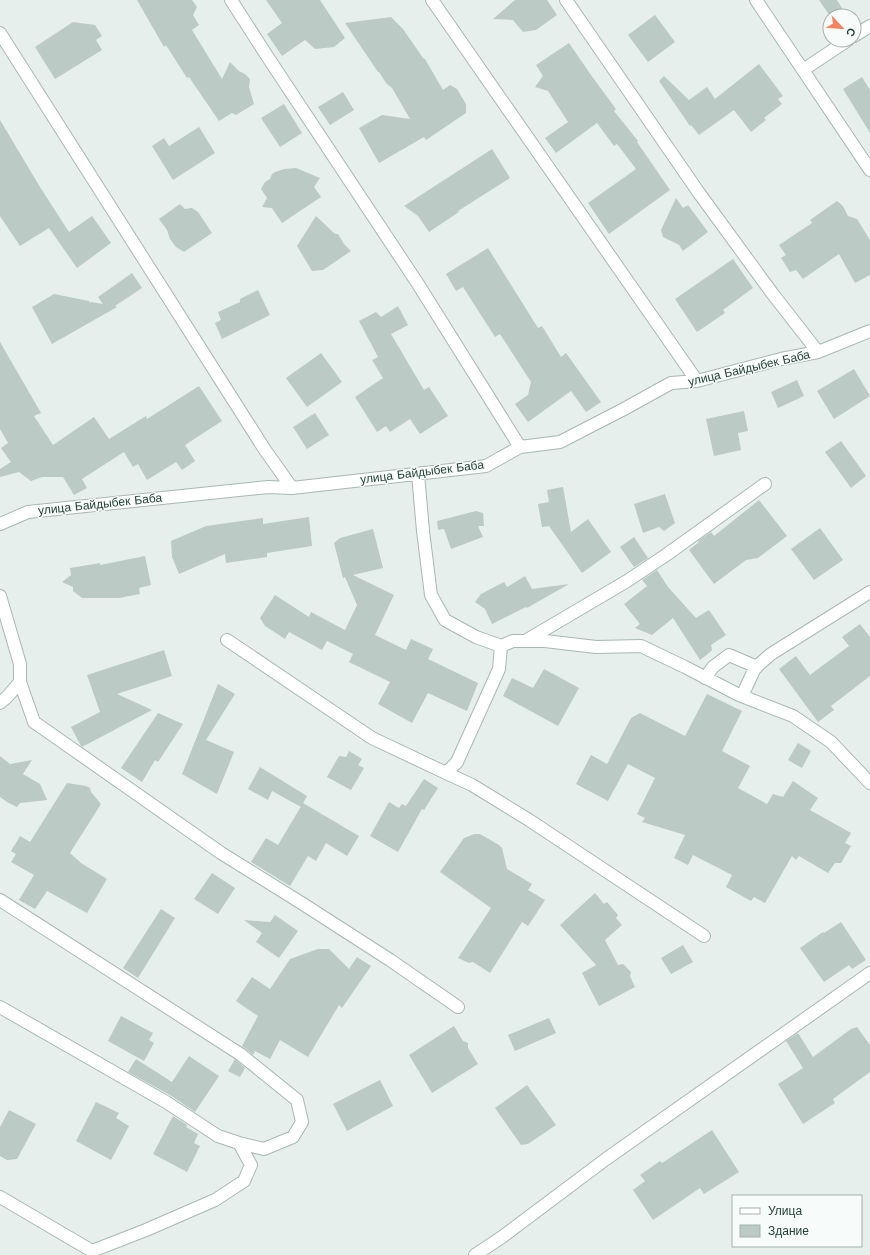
<svg xmlns="http://www.w3.org/2000/svg" width="870" height="1255" viewBox="0 0 870 1255" font-family="'Work Sans',sans-serif">
  <rect width="100%" height="100%" fill="#e6efeb"/>
  <path fill="#bbcac4" d="M137,0H192L197,7L193,15L199,25L192,30L222,79L230,62L239,71L245,74L250,79L249,87L254,104L236,115L232,113L219,121L189,77L187,78L166,45L164,47Z
    M266,0H320L345,38L334,47L315,49L305,40L282,56L267,34L282,23Z
    M515,0H547L557,15L536,30L523,32L513,20L493,19Z
    M819,0H837L847,16H830Z
    M655,15L675,42L648,62L628,35Z
    M391,17L403,29L423,58L425,59L443,90L450,85L457,89L466,104V113L426,140L424,137L379,163L359,128L382,115L410,119L392,88L386,83L379,72H378L345,23Z
    M73,22L95,25L102,36L96,40L102,50L55,79L35,47Z
    M569,43L591,75L616,109L614,111L638,141L637,142L670,190L609,234L588,203L636,169L617,144L614,146L597,123L556,153L545,138L568,122L548,91L535,87L543,76L536,65Z
    M759,64L783,96L778,99L782,104L764,118L766,120L751,132L734,110L699,135L691,125L690,126L659,81L664,76L689,100L707,87L715,99Z
    M862,77L870,90V133L843,89Z
    M343,92L354,110L330,125L318,107Z
    M284,104L302,133L280,147L261,118Z
    M0,120L40,187L69,232L92,216L111,243L77,268L49,228L20,246L0,216Z
    M199,127L215,153L173,180L152,146L164,138L169,146Z
    M492,149L510,178L458,211L459,212L429,232L418,216L404,206Z
    M296,168L320,178L314,187L321,197L282,223L272,208L262,207L267,198L261,189L265,182L270,179L272,174L275,172L284,169Z
    M676,198L683,208L688,205L708,232L683,251L679,245L663,237L661,230Z
    M837,201L843,206L848,216L857,219L870,240V275L855,283L839,254L803,279L796,270L790,272L781,258L786,255L779,245L812,223L810,220Z
    M180,204L185,209L192,208L198,212L212,233L184,252L176,247L170,239L167,230L159,219Z
    M316,216L335,234H338L344,244L351,251L323,270L312,271L297,246Z
    M488,248L538,328L542,326L561,357L566,353L601,402L586,412L571,391L528,422L515,404L528,395L531,382L500,334L495,337L463,287L456,291L446,274Z
    M733,259L753,288L723,310L725,313L697,332L675,299Z
    M132,273L142,288L115,306L117,307L52,344L32,307L54,294L89,301L90,303L91,302L103,304L98,297Z
    M258,290L270,315L222,339L215,323L221,320L218,312L240,302V299Z
    M398,306L408,325L391,334L424,390L429,387L448,416L420,434L410,419L390,432L386,426L377,432L355,397L383,378L372,360L378,357L359,321L376,312L381,317Z
    M0,342L41,413L34,416L53,445L94,417L109,439L146,416L147,419L199,386L222,421L185,445L195,461L182,470L176,462L147,480L138,464L133,467L124,452L82,479L87,488L74,495L63,477H42L31,481L19,472L0,477V469L11,462L1,448L8,443L0,429Z
    M321,353L342,382L307,407L286,378Z
    M854,369L870,396L834,419L817,391Z
    M797,380L804,396L778,408L771,392Z
    M744,411L748,431L738,433L741,450L714,456L706,419Z
    M315,413L329,435L307,449L293,427Z
    M841,441L866,476L851,488L825,452Z
    M563,487L571,532L588,519L611,552L582,573L549,526L542,527L538,504L549,502L547,490Z
    M665,494L675,523L664,531L659,527L643,533L634,504Z
    M759,500L787,536L758,558L746,560L714,584L689,550L699,542L698,541L711,532L714,536Z
    M476,511L483,513L484,526H478L483,537L451,549L444,529L438,530L437,521Z
    M309,517L312,546L267,553V557L226,563L225,554L179,574L172,557L171,541L206,526L263,518V524Z
    M820,528L843,560L814,580L791,549Z
    M373,529L383,568L353,575L394,595L375,635L406,650L411,639L433,649L428,659L478,683L467,711L428,693L412,723L378,704L390,682L349,662L353,654L327,641L322,650L289,632L285,639L265,626L260,618L275,595L309,617L311,612L345,630L357,605L345,577L343,578L334,543L340,538Z
    M634,537L648,558L634,567L620,547Z
    M145,556L151,585L139,588L140,594L119,598H82L73,591V587L62,582L71,575L70,568L100,563V565Z
    M657,570L668,587L696,618L709,610L726,635L711,645L712,650L709,653L700,660L673,618L652,635L635,628L640,624L624,604L647,586L642,580Z
    M525,576L532,589L569,584L527,608L526,607L492,624L485,609L475,602L481,594L504,582L507,587Z
    M860,624L870,637V676L831,706L834,710L818,722L779,669L796,656L810,675L849,646L842,637Z
    M164,650L172,676L117,694L152,710L82,747L81,746L71,727L100,712L87,675Z
    M544,669L579,688L558,726L503,696L512,678L533,688Z
    M218,684L235,694L206,740L234,752L217,794L182,774Z
    M707,694L742,711L722,751L750,766L738,788L767,804L773,794L783,797L793,781L818,798L810,810L851,833L845,843L851,846L841,863H835L828,873L799,856L796,860L792,856L765,903L754,897L751,901L726,887L732,875L693,855L688,865L674,858L685,835L642,822L645,818L637,814L655,778L628,764L608,801L576,784L591,755L607,764L631,718L640,713L685,736Z
    M158,713L183,724L158,762L155,760L142,782L121,768Z
    M798,743L811,751L802,768L788,760Z
    M349,751L362,759L358,765L364,768L351,790L327,777L339,756L346,757Z
    M0,756L10,764L32,760L23,774L40,784L47,800L20,803L17,807L7,802L0,797Z
    M260,767L307,796L301,807L272,791L268,800L248,789Z
    M424,779L438,788L424,810L422,809L398,852L370,836L389,802L399,808L402,804L406,806Z
    M67,783L86,786L90,788L91,792L101,804L70,853L81,863L107,879L87,913L47,891L35,909L19,900L34,875L11,862L16,854L11,851L20,836L30,842Z
    M303,803L359,836L347,856L326,843L316,861L308,856L290,886L251,862L266,838L278,845Z
    M474,834H480L499,845L502,848L507,869L532,884L528,890L545,900L528,926L522,922L490,973L473,962L469,963L458,958L491,908L440,872L464,838Z
    M212,873L235,888L218,914L194,899Z
    M595,893L604,904L607,902L618,915L616,918L622,925L605,940L618,965L623,964L631,972L630,976L635,987L599,1006L582,973L596,965L560,925Z
    M161,909L175,918L138,978L123,968Z
    M275,915L298,931L279,958L256,942L262,933L244,920L270,922Z
    M841,922L866,960L852,969L849,965L824,982L800,948L823,932L824,933Z
    M683,945L693,962L671,974L661,958Z
    M318,949H329L349,969L357,957L371,966L342,1008L339,1005L308,1057L280,1040L270,1059L255,1051L253,1055L242,1046L258,1016L236,1001L252,977L270,989L290,959Z
    M121,1016L153,1033L149,1040L154,1043L144,1061L108,1041Z
    M549,1018L556,1033L515,1051L508,1035Z
    M454,1026L463,1041L468,1043V1048L478,1064L432,1093L409,1055Z
    M857,1027L870,1045V1072L833,1099L835,1103L803,1124L778,1084L803,1068L786,1041L798,1033L813,1057L851,1029Z
    M189,1056L219,1076L195,1112L170,1095L128,1072L136,1059L172,1082Z
    M235,1059L245,1068L240,1077L228,1071Z
    M380,1080L393,1106L347,1131L333,1104Z
    M527,1085L556,1125L528,1144L521,1145L495,1108Z
    M96,1102L119,1113L116,1118L129,1126L111,1160L76,1141Z
    M9,1110L36,1124L17,1159L7,1160L0,1156V1127Z
    M173,1116L187,1125L186,1127L198,1134L194,1143L200,1146L187,1172L153,1154Z
    M712,1130L739,1172L704,1194L700,1188L653,1220L633,1190L645,1181L640,1175L660,1161L662,1163Z"/>
  <g fill="none" stroke-linecap="round" stroke-linejoin="round">
    <defs>
      <path id="minor" d="M231,0L267,56L418,284L520,447
        M432,0L697,381
        M566,0L699,193L772,293L818,352
        M756,0L870,170
        M0,33L265,450L292,488
        M854,36L870,26
        M803,70L848,40
        M0,524L28,512L268,487L292,488L486,466L520,447L560,442L624,409L671,383L697,381L781,359L818,352L870,331
        M0,596L20,664V682L7,697L0,703
        M227,640L372,738L446,773L457,762L499,669L501,646L476,637L445,620L431,595L423,531L418,474
        M527,640L627,581L666,555L765,484
        M501,646L513,641H545L596,647L641,646L685,667L739,695L793,716L831,742L870,783
        M705,678L713,667L729,655L757,667
        M20,682L34,722L221,853L303,904L390,960L458,1007
        M742,696L755,668L771,654L870,592
        M446,773L472,785L529,820L704,936
        M0,900L240,1054L297,1100L302,1122L293,1137L264,1149L239,1143
        M0,1007L166,1102L218,1136L239,1143L251,1165L244,1181L215,1200L146,1230L92,1251
        M0,1197L92,1251L93,1255
        M475,1255L502,1237L606,1159L870,973"/>
    </defs>
    <use href="#minor" stroke="#a8b8b2" stroke-width="14"/>
    <use href="#minor" stroke="#fff" stroke-width="12"/>
  </g>
  <g text-anchor="middle" dominant-baseline="central" stroke-width="3" stroke-linejoin="round" paint-order="stroke">
    <g font-size="12" fill="#24423a" stroke="#f7fbf9">
      <text transform="translate(749 368) rotate(-13)">улица Байдыбек Баба</text>
      <text transform="translate(422 472) rotate(-7)">улица Байдыбек Баба</text>
      <text transform="translate(100 504) rotate(-6)">улица Байдыбек Баба</text>
    </g>
  </g>
  <rect x="732" y="1195" width="130" height="52" fill="#f7fbf9" stroke="#a3b1ad"/>
  <rect x="740" y="1208" width="20" height="6" fill="#ffffff" stroke="#a3b1ad"/>
  <text x="768" y="1215" font-size="12" fill="#24423a">Улица</text>
  <rect x="740" y="1225" width="20" height="12" fill="#bbcac4" stroke="#a3b1ad"/>
  <text x="768" y="1235" font-size="12" fill="#24423a">Здание</text>
  <g transform="translate(842 28) rotate(116)"><circle r="19" fill="#f7fbf9" stroke="#a3b1ad"/>
  <path d="M0-3L7 15L0 10L-7 15Z" fill="#f4845f"/>
  <text y="-6" font-size="11" font-weight="bold" text-anchor="middle" fill="#24423a">С</text>
  </g>
</svg>
